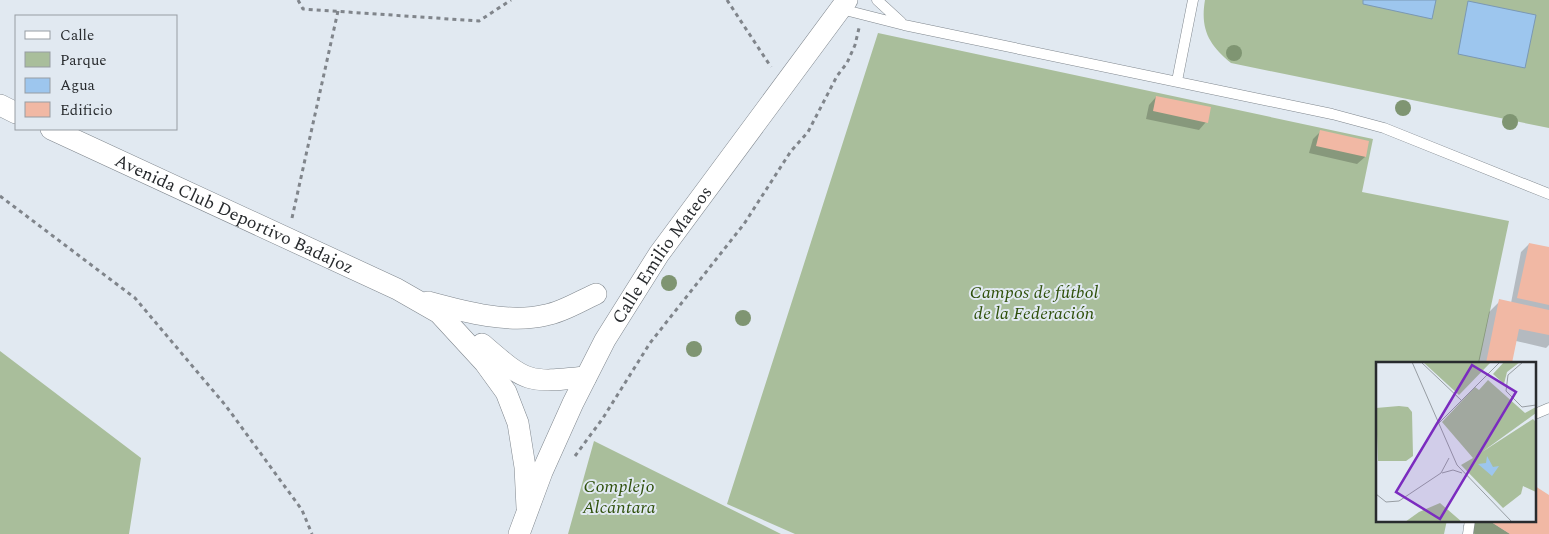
<svg xmlns="http://www.w3.org/2000/svg" width="1549" height="534" viewBox="0 0 1549 534" font-family="Spectral,serif">
  <rect width="100%" height="100%" fill="#e1e9f1"/>
  <path fill="#a9be9b" d="M1205,0H1549V128L1231,63C1209,45 1200,29 1205,0Z
    M878,33L1373,139L1362,192L1509,221L1479,363H1378V520H1447L1444,534H795L727,504Z
    M0,351L141,458L129,534H0Z
    M594,441L781,534H568Z
    M1472,520H1488L1510,534H1468Z"/>
  <path fill="#9dc6ee" stroke="#7a98b4" d="M1363,0H1436L1432,19L1363,4Z
    M1468,1L1536,15L1525,68L1458,54Z"/>
  <path fill="#0003" d="M1156,97L1206,122L1199,130L1146,119L1149,105Z
    M1320,132L1368,142L1365,157L1357,164L1309,153L1313,139Z
    M1529,244L1549,249V345L1546,348L1516,341L1511,363H1478L1489,312L1500,301L1511,303L1521,252Z
    M1549,496V534H1475L1463,526L1467,520H1535Z"/>
  <path fill="#f1b8a4" d="M1156,96L1211,107L1208,123L1153,111Z
    M1320,130L1369,141L1366,157L1316,146Z
    M1529,243L1549,247V305L1517,298Z
    M1499,299L1549,310V335L1519,329L1512,363H1486Z
    M1535,486L1549,495V534H1510L1488,520H1535Z"/>
  <g fill="none" stroke-linecap="round" stroke-linejoin="round">
    <defs>
      <path id="lane" d="M877,0L901,22
        M841,9L904,25L1332,114L1384,128L1549,194
        M1177,81L1193,0
        M1535,414L1549,408
        M1468,534L1470,520"/>
      <g id="street">
        <path d="M0,105L16,113"/>
        <path id="s1" d="M51,129L397,289L439,313L485,363L506,392L518,423L525,467L527,508"/>
        <path d="M428,302C465,312 509,324 546,315C563,312 580,301 596,294"/>
        <path d="M482,344C527,383 527,383 586,377"/>
        <path id="s2" d="M519,534L542,472L573,403L605,340L659,254L847,0"/>
      </g>
    </defs>
    <use href="#lane" stroke="#7f868d" stroke-width="11"/>
    <use href="#street" stroke="#7f868d" stroke-width="22"/>
    <path stroke="#80858b" stroke-width="3" stroke-dasharray="4 4" stroke-linecap="butt" d="M298,0L303,9L479,21L511,0
      M727,0L771,67
      M0,196L135,298L226,406L302,510L312,534
      M292,218L338,11
      M575,456L603,418L650,343L744,224L791,151L808,132L837,76L847,63L855,45L859,28"/>
    <use href="#lane" stroke="#fff" stroke-width="10"/>
    <use href="#street" stroke="#fff" stroke-width="21"/>
  </g>
  <g fill="#7f9572">
    <circle cx="1234" cy="53" r="8"/>
    <circle cx="1403" cy="108" r="8"/>
    <circle cx="1510" cy="122" r="8"/>
    <circle cx="669" cy="283" r="8"/>
    <circle cx="743" cy="318" r="8"/>
    <circle cx="694" cy="349" r="8"/>
  </g>
  <g text-anchor="middle" dominant-baseline="central" stroke-width="4" stroke-linejoin="round" paint-order="stroke">
    <g font-size="18" fill="#282b2e" stroke="#e1e9f1">
      <text stroke="none"><textPath href="#s1" startOffset="202">Avenida Club Deportivo Badajoz</textPath></text>
      <text stroke="none"><textPath href="#s2" startOffset="315">Calle Emilio Mateos</textPath></text>
    </g>
    <g font-size="18" font-style="italic" fill="#2f500b" stroke="#e1e9f1">
      <text x="1034" y="292">Campos de fútbol<tspan x="1034" dy="21">de la Federación</tspan></text>
      <text x="619" y="486">Complejo<tspan x="619" dy="21">Alcántara</tspan></text>
    </g>
  </g>
  <g transform="translate(1376 362)">
    <rect width="160" height="160" fill="#e1e9f1"/>
    <path d="M47,0H115L83,33ZM128,0H144L131,10L128,22L117,12ZM112,18L149,51L160,45V51L106,90L157,57L160,60V130L147,124L145,132L127,146L85,103L97,96L66,60L99,25L103,28ZM23,44L32,45L36,50L37,94L30,99H2L0,46ZM64,141L86,160H29L43,150Z" fill="#a9be9b"/>
    <path d="M111,94L117,105L123,104L116,114L102,102L110,101Z" fill="#9dc6ee"/>
    <path fill="none" stroke="#979da3" stroke-width="1" d="M36,0L81,103L136,160M45,0L85,38M147,0L132,13L130,29L146,45L160,43M62,62L124,0M66,111L77,108L86,111M0,132L10,140L23,139L65,111L73,96"/>
    <path fill="#7b2cbf" fill-opacity="0.15" stroke="#7b2cbf" stroke-width="2.5" d="M96,3L140,30L64,157L20,130Z"/>
    <rect width="160" height="160" fill="none" stroke="#282b2e" stroke-width="2.5"/>
  </g>
  <rect x="15" y="15" width="162" height="115" fill="#e1e9f1" stroke="#979da3"/>
  <rect x="25" y="31" width="25" height="8" fill="#ffffff" stroke="#979da3"/>
  <text x="60" y="40" font-size="15" fill="#282b2e">Calle</text>
  <rect x="25" y="52" width="25" height="15" fill="#a9be9b" stroke="#979da3"/>
  <text x="60" y="65" font-size="15" fill="#282b2e">Parque</text>
  <rect x="25" y="78" width="25" height="15" fill="#9dc6ee" stroke="#979da3"/>
  <text x="60" y="90" font-size="15" fill="#282b2e">Agua</text>
  <rect x="25" y="102" width="25" height="15" fill="#f1b8a4" stroke="#979da3"/>
  <text x="60" y="115" font-size="15" fill="#282b2e">Edificio</text>
</svg>
